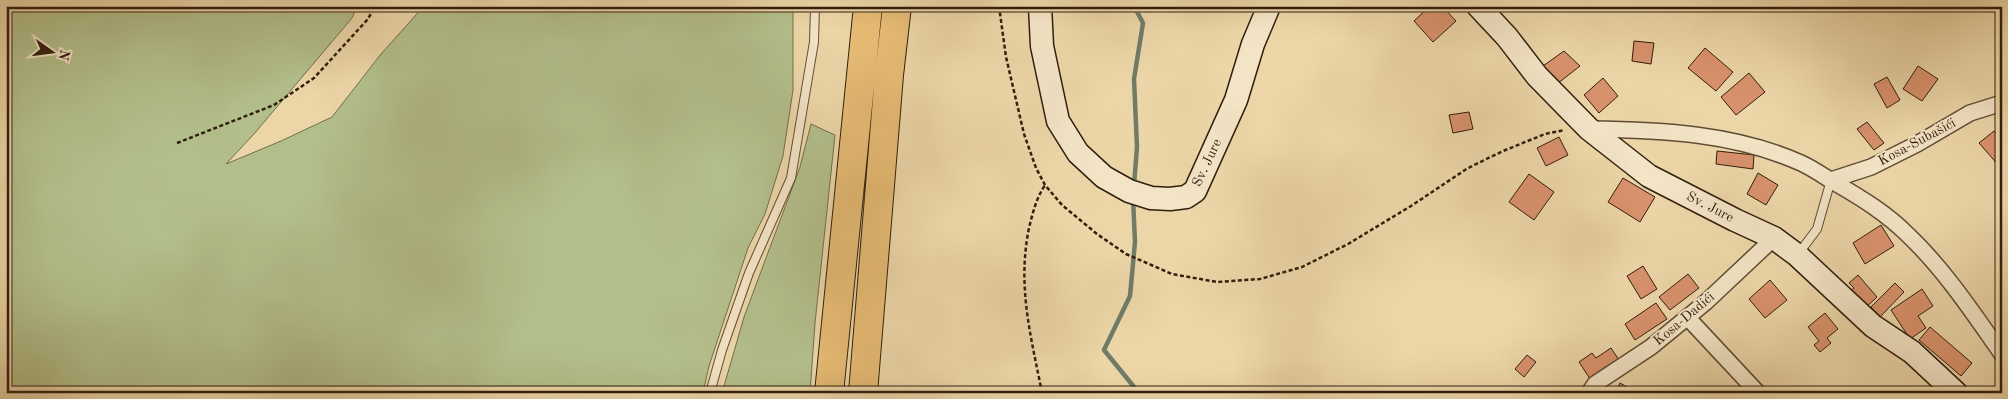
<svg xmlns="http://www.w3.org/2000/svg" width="2008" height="399" viewBox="0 0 2008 399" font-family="'Old Standard TT',serif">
  <rect width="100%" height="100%" fill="#ecd6a8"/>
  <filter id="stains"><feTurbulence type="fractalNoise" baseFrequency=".004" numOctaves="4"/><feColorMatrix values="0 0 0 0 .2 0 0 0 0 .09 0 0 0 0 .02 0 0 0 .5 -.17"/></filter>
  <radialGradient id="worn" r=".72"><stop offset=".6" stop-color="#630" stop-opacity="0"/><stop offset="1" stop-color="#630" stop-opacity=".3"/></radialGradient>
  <path fill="#b3bf8b" stroke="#726e4c" d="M6,6H357L352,18L254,134L226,164L281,141L332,117L381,54L424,6H793V90L783,156L765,214L748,248L709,366L703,393H6Z
    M811,124L835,135L815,323L810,393H722L744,317L800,167Z"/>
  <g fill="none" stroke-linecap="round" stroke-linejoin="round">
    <path stroke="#707c67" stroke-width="4.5" d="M1134,185L1137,147L1134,79L1143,23L1134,6
      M1133,198L1135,242L1130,296L1104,350L1139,393"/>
  </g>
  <path fill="#d9926d" stroke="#311e0d" d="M1430,6H1442L1456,21L1433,42L1414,21Z
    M2002,7V31L1995,9Z
    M1634,41L1654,43L1651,64L1632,61Z
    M1705,48L1733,72L1716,91L1688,68Z
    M1564,51L1580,66L1557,84L1543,66Z
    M1918,66L1938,79L1922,101L1903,89Z
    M1749,73L1765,92L1736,115L1721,97Z
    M1887,77L1900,100L1887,108L1874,84Z
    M1603,78L1618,96L1599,113L1584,95Z
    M1469,112L1473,129L1453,133L1449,115Z
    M1867,122L1884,143L1874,150L1857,129Z
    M1994,131L2002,140V165L2000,167L1979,143Z
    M1559,137L1568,155L1546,166L1537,148Z
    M1717,151L1754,155L1753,169L1716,164Z
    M1758,173L1778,185L1766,205L1747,194Z
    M1529,174L1554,192L1534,220L1509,202Z
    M1623,178L1655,197L1640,222L1608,202Z
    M1881,225L1894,246L1865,264L1853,243Z
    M1643,266L1657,289L1641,299L1627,276Z
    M1688,274L1699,288L1670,310L1659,297Z
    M1858,275L1877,297L1862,311L1847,294L1854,288L1849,283Z
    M1770,280L1787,300L1765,318L1749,299Z
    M1895,283L1904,292L1880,317L1871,307Z
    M1922,289L1933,306L1918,316L1926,328L1910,339L1891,310Z
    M1656,303L1667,319L1635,340L1625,324Z
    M1825,313L1838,329L1827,338L1831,343L1820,352L1814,345L1819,341L1808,327Z
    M1930,327L1972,363L1961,376L1919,340Z
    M1611,348L1621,363L1592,382L1579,362L1592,353L1596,358Z
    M1527,355L1536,362L1524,377L1515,369Z
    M1620,383L1627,387L1624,393H1615Z"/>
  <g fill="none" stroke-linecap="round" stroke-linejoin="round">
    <defs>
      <path id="lane" d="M1799,253L1817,229L1831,180
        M710,393L722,350L749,273L791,178L814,42L815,6"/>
      <path id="street" d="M1589,129C1661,130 1734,133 1801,163C1814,169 1825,177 1837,184C1863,199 1887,214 1908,235C1944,269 1973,313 2002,354
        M1831,180L1871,167L1917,144L1970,113L2002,103
        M1687,317L1758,393
        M1589,393L1595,384L1651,347L1706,302L1774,238"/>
      <path id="secondary" d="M1040,6L1042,46L1058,121L1078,153L1104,177L1129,191L1151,198L1170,199L1186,197L1195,191L1236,100L1253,44L1269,6
        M1478,6L1507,37L1537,76L1589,129L1649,176L1735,220L1774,238L1797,255L1873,326L1912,352L1956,393"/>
      <path id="highway" d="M829,393L868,6
        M863,393L889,75L897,6"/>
    </defs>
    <use href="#lane" stroke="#604c34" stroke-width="10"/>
    <use href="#street" stroke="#604c34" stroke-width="18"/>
    <use href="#secondary" stroke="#311e0d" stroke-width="25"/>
    <use href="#highway" stroke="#311e0d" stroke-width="30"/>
    <path stroke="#311e0d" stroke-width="2.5" stroke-dasharray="4 2.5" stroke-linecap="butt" d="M999,6L1006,57L1024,134L1036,168L1045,185L1062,205L1097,234L1126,254L1172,274L1217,282L1260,279L1302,267L1348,244L1411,206L1468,168L1503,151L1545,134L1565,130
      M177,143L274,105L314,78L368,19L375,6
      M1042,393C1031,336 1017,287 1029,228C1033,212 1036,199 1045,185"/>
    <use href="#lane" stroke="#f3e4c6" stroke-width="8"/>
    <use href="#street" stroke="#f3e4c6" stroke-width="15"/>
    <use href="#secondary" stroke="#f3e4c6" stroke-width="22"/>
    <use href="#highway" stroke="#e6bb74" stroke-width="28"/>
  </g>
  <g text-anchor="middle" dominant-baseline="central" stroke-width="4" stroke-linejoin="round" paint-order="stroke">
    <g font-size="14" fill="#311e0d" stroke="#f3e4c6">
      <text transform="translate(1917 142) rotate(-28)">Kosa-Subašići</text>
      <text transform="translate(1207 163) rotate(-65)">Sv. Jure</text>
      <text transform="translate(1710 207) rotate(27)">Sv. Jure</text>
      <text transform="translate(1684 319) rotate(-40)">Kosa-Dadići</text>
    </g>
  </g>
  <rect width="2008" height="399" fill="none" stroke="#ecd6a8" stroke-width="25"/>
  <rect x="8" y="8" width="1993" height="384" fill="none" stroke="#311e0d" stroke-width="2.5"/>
  <rect x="12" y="12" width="1983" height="374" fill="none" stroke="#311e0d"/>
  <g transform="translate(52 52) rotate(104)" stroke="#f3e4c6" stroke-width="4" paint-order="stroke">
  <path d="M0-4L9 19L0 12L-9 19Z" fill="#311e0d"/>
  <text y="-8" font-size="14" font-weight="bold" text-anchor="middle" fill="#311e0d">N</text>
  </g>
  <rect width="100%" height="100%" filter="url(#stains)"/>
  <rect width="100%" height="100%" fill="url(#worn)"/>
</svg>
